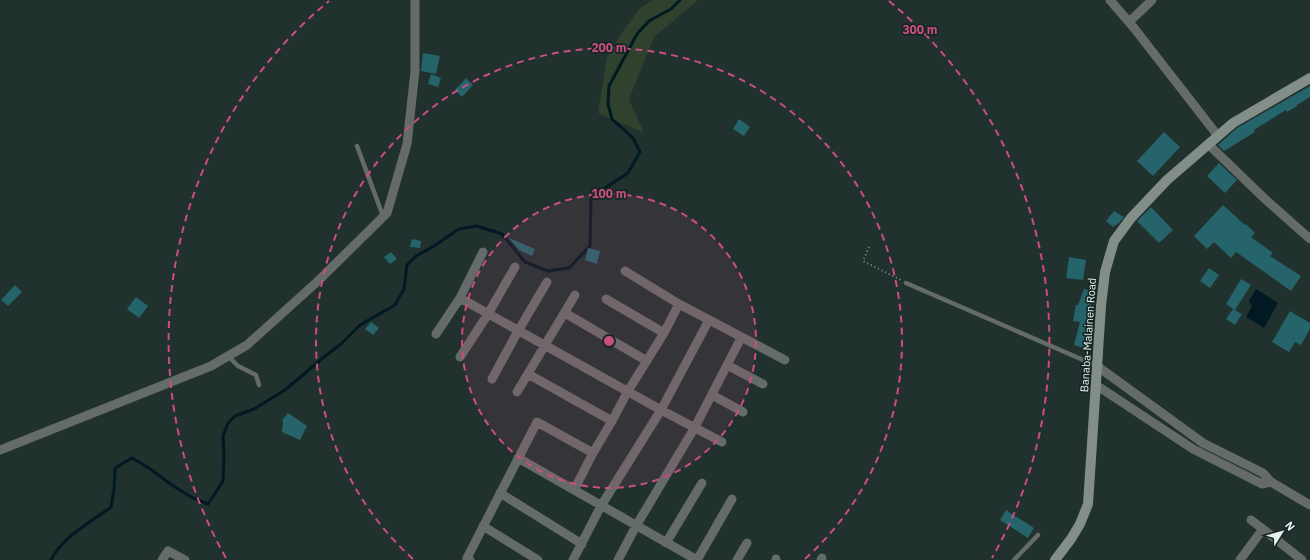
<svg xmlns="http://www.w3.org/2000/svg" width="1310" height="560" viewBox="0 0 1310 560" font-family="'IBM Plex Sans',sans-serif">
  <rect width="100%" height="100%" fill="#20312e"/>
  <path fill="#30412e" d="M653,0H698L654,37L629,99L644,133L598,113L607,57L623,31L640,8Z"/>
  <path fill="#001922" d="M1256,289L1278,303L1264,328L1246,317L1252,306L1249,301Z"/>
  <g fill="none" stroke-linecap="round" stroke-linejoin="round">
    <path stroke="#001922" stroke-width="3" d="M51,560C62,537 91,522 111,507L114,489L115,468L132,458L149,468L172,485L191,497L208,504L223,481L224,455L223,436L228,423L235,416L254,409L285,390L324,357L342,343L360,325L395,305L404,289L407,265L416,256L434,246L459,229L477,226L502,234L525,262L548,271L569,268L590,246L591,197L628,173L640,152L633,138L612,119L608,104L609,86L637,34L649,21L671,9L680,0"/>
  </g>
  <path fill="#25646a" d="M423,53L440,56L436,74L421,71Z
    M431,74L441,78L438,87L428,84Z
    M466,78L473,85L462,97L455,90Z
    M1310,86V97L1297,105V106L1287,112L1286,110L1254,130L1255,132L1224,151L1218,145L1237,128Z
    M739,119L750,127L744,136L733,129Z
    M1164,132L1180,147L1153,176L1137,161Z
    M1219,163L1237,180L1225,193L1207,176Z
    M1223,205L1245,225L1246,224L1255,233L1251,237L1273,253L1270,256L1301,276L1291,291L1236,252L1231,258L1214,242L1207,249L1194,236Z
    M1151,207L1173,230L1159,243L1137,221Z
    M1114,211L1124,217L1120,222L1113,227L1106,221Z
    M509,238L535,249L532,256L519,250Z
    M412,239L421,241L420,248L410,247Z
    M588,248L600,251L597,264L585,260Z
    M391,252L397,259L390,264L384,257Z
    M1069,257L1086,260L1083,280L1066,278Z
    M1209,268L1219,275L1210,288L1200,281Z
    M1241,279L1251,285L1235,310L1226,304Z
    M15,285L22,292L8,306L1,300Z
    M1084,289L1095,292L1090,308H1094L1084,348L1074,345L1080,322L1073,321L1076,305H1078Z
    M136,297L148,306L139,318L127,309Z
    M1233,309L1242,314L1235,325L1226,319Z
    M1290,311L1310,323V329L1301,345L1295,342L1289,352L1272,342Z
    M371,322L379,328L373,335L365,329Z
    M288,413L307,426L300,440L282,432L283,422L282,420Z
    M1006,510L1034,528L1028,538L1000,520Z"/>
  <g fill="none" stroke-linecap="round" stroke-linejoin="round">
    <path stroke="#879593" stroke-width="2" stroke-dasharray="1 3" stroke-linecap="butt" d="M869,247L863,261L901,280"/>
    <path stroke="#656b68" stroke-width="4.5" d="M357,146L383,216
      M906,283L1097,366
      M228,356L238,366L256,375L259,385
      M1014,560L1038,535"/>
    <path stroke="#656b68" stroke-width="9" d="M1110,0L1134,28L1218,136
      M1129,22L1152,0
      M1208,144L1265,199L1310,239
      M625,271L679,304L785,360
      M460,298L661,410L722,442
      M606,299L664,333
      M565,313L647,361
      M436,334L460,298L483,252
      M460,357L488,314L515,267
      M727,365L763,384
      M1097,366L1203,443L1263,473L1271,482L1310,505
      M528,374L612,421
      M492,379L518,331L547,282
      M1096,385L1193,449L1262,484L1271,482
      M517,392L575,295
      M712,395L743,412
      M0,450L211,366L247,345L318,281L387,213L407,144L415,71V0
      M518,458L697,560
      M574,490L593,453L612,421L628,391L664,333L679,304
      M500,493L582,544
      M1251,520L1263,529
      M483,526L538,560
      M666,543L702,483
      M162,560L168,551L185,560
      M470,560L467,558L537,422L593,453
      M573,560L601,506L661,410L709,320
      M618,560L636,526L695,427L741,338
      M697,560L732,499
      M737,560L747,543
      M776,560V559
      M821,560L822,558
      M1240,560L1263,529L1302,560"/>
    <path stroke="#838e88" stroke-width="10" d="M1055,560L1071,539L1080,524L1088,504L1101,306L1105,272L1114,241L1131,218L1167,180L1218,136L1233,123L1310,78"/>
  </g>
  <circle cx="609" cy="341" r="147" fill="#cb4e80" fill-opacity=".12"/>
  <g fill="none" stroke="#cb4e80" stroke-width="2" stroke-dasharray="7 5">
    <circle cx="609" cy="341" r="147"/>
    <path d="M413 559A293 293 0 1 1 805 559"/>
    <path d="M226 558A440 440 0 0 1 329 1M889 1A440 440 0 0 1 992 558"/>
  </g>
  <g text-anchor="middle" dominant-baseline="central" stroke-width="3.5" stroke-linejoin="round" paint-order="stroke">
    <g font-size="11" fill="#e6f1ef" stroke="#172725">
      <text transform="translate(1088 335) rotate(-86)">Banaba-Malainen Road</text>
    </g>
  </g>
  <circle cx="609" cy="341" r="6" fill="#cb4e80" stroke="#172725" stroke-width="2"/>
  <g font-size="12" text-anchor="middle" font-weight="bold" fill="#cb4e80" stroke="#172725" stroke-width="3.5" stroke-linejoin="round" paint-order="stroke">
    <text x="920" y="34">300 m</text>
    <text x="609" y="52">200 m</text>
    <text x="609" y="198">100 m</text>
  </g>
  <g transform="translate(1282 532) rotate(53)" stroke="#172725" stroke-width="3" paint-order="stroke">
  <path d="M0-3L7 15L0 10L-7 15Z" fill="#e6f1ef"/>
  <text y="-6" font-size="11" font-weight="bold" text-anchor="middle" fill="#e6f1ef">N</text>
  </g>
</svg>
